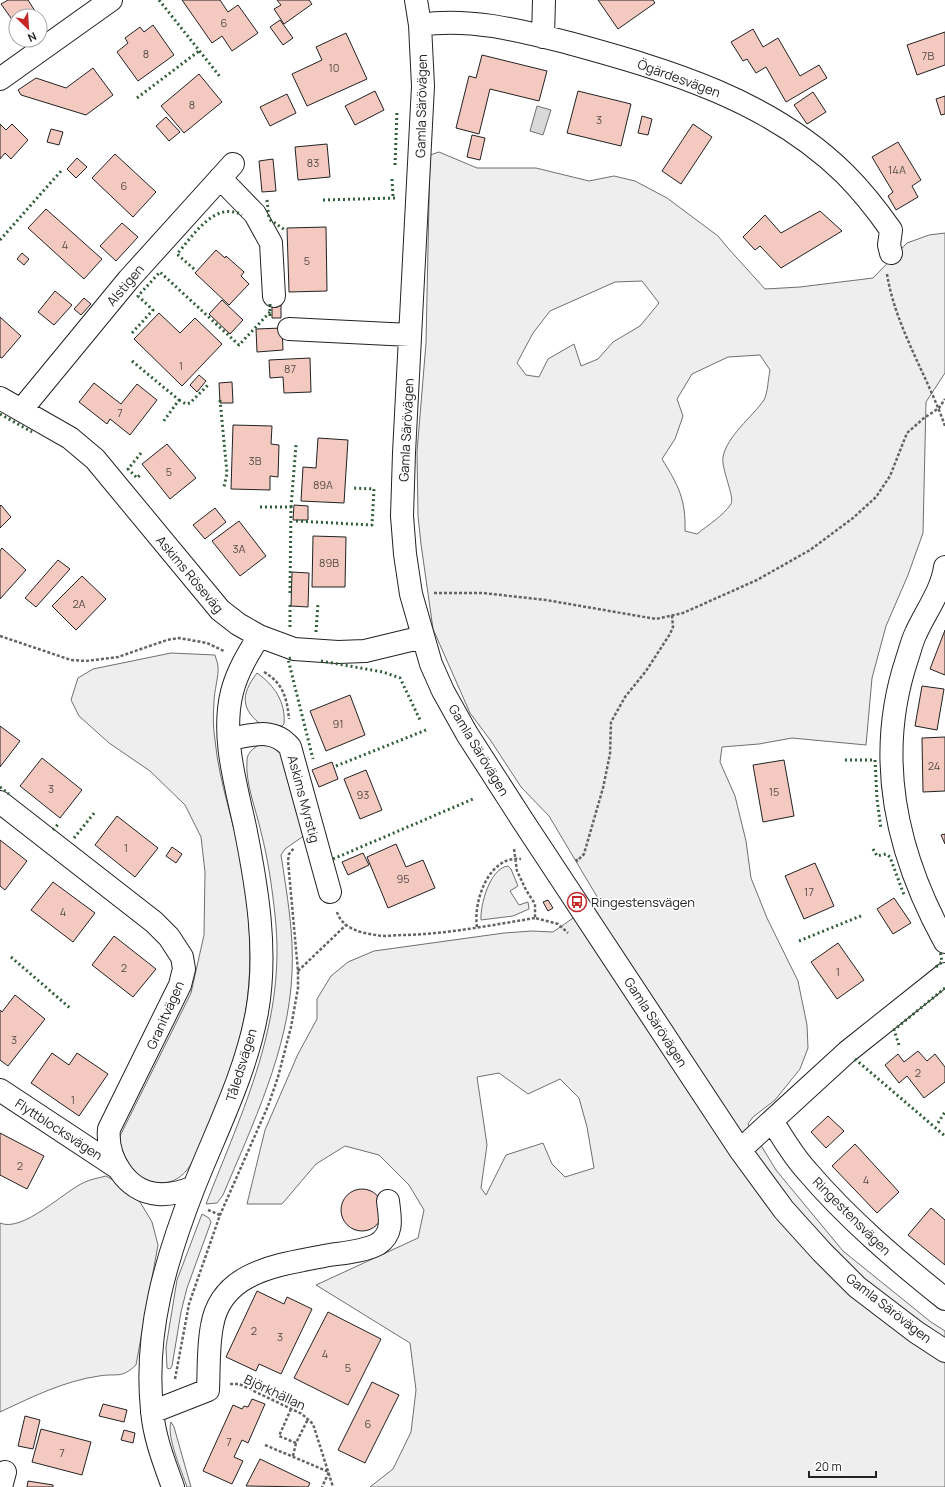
<svg xmlns="http://www.w3.org/2000/svg" width="945" height="1487" viewBox="0 0 945 1487" font-family="Manrope,sans-serif">
  <rect width="100%" height="100%" fill="#fff"/>
  <path fill="#eee" stroke="#6f6f6f" fill-rule="evenodd" d="M439,152L477,168H536L589,181L614,176L635,181L667,198L718,236L727,247L765,289L800,287L873,278L907,243L929,235L945,233V373L926,402L923,533L908,575L886,626L872,678L866,745L792,738L759,744L722,747L720,762L735,796L746,841L751,878L767,918L798,981L807,1025L808,1048L800,1069L775,1100L753,1117L748,1124L776,1170L843,1251L931,1322L945,1331V1487H370L393,1469L411,1432L416,1390L410,1343L316,1285L418,1238L424,1210L409,1185L379,1155L345,1146L316,1164L282,1204H247L265,1130L298,1054L317,1019V999L331,976L348,962L374,951L504,933L532,931L553,932L599,900L549,816L521,787L491,741L470,713L433,629L421,544L418,516L417,452L426,343L430,155ZM642,281L659,303L640,326L613,342L598,359L581,366L574,344L548,359L539,377L526,375L517,363L533,333L550,311L615,282ZM760,355L770,370C768,379 768,392 764,400C752,417 727,436 723,457C721,469 735,497 731,504C723,516 708,525 697,534L685,531C686,499 678,485 662,459L675,439L683,416L677,399L692,374L728,357ZM499,1073L528,1094L560,1079L579,1098L587,1127L594,1168L565,1177L552,1164L543,1143L506,1155L486,1195L481,1188L487,1145L477,1077Z
    M171,653L215,655C216,659 218,663 218,667C219,675 214,692 214,702C213,714 213,728 215,740C219,783 235,824 242,867C250,913 253,962 246,1009C239,1052 222,1095 205,1135C195,1159 184,1189 152,1182C134,1178 119,1154 120,1136L191,993L204,935L205,872L201,837L185,805L150,771L109,743L79,716L71,700L78,678L93,669Z
    M257,673C274,685 286,702 284,724L282,726H263C241,710 240,695 257,673Z
    M263,743L280,749L305,835L285,849L281,855C287,894 294,934 292,973C289,1049 252,1126 223,1195L217,1203L206,1204C243,1109 287,1021 275,915C272,887 268,859 261,832C256,809 245,783 247,760C247,752 256,746 263,743Z
    M508,866L511,869L518,886L510,891L519,905L528,902L529,909L513,916L481,920C480,905 490,868 508,866Z
    M106,1176L120,1184L140,1202L152,1222L158,1245L136,1365C121,1379 118,1373 99,1376C64,1381 32,1397 0,1412V1223C23,1233 64,1191 85,1182C91,1179 99,1178 106,1176Z
    M202,1214L209,1218L211,1222L187,1288L181,1312L172,1366L170,1369L167,1368L166,1347L177,1280Z
    M171,1422L174,1427L191,1487H187C182,1472 166,1436 171,1422Z"/>
  <path fill="#d9d9d9" stroke="#6f6f6f" d="M537,106L551,110L543,135L530,131Z"/>
  <path fill="#f3c9c0" stroke="#222" d="M8,0H28L37,14L33,16H16V25L1,4Z
    M182,0H220L228,12L238,5L258,33L232,51L222,36L212,43Z
    M277,0H309L312,4L284,24L274,9L281,5Z
    M598,0H653L655,3L618,29Z
    M280,20L293,38L283,45L270,27Z
    M153,25L174,55L138,81L117,52L128,43L125,38L140,27L144,32Z
    M753,29L763,47L778,38L800,76L819,65L827,78L786,102L766,67L756,73L747,59L743,61L731,42Z
    M945,32V65L917,75L907,45Z
    M346,33L367,79L307,106L292,74L322,60L316,47Z
    M482,55L547,71L539,101L490,89L479,134L456,128L469,76L476,78Z
    M93,68L113,95L86,115L21,95L18,90L36,78L66,88Z
    M199,74L222,102L184,133L161,106Z
    M375,91L384,110L355,125L345,106Z
    M578,91L631,104L621,146L567,133Z
    M813,92L826,112L807,124L794,105Z
    M287,94L296,113L270,126L260,107Z
    M945,96V114L941,115L936,99Z
    M642,116L652,119L648,135L638,133Z
    M166,117L180,132L169,141L156,126Z
    M0,124L6,130L12,124L28,140L11,159L5,153L0,159Z
    M693,124L712,137L681,184L662,171Z
    M51,129L63,132L59,145L47,142Z
    M472,135L485,138L480,160L467,157Z
    M898,142L921,180L912,186L918,197L896,210L888,196L893,192L872,157Z
    M327,144L330,177L298,180L295,147Z
    M115,154L156,192L133,217L92,178Z
    M77,158L87,167L76,178L67,169Z
    M273,159L276,191L262,192L259,161Z
    M46,209L102,259L84,279L28,228Z
    M820,211L842,231L781,268L760,246L755,250L743,237L765,215L781,233Z
    M122,223L138,237L116,261L100,246Z
    M326,227L327,291L289,292L287,228Z
    M216,250L225,258L226,256L244,272L241,276L249,284L229,305L195,273Z
    M22,253L29,259L24,265L17,259Z
    M55,291L72,305L54,325L38,312Z
    M84,298L91,304L81,315L74,309Z
    M222,300L243,320L230,334L209,314Z
    M272,301H281V318H272Z
    M159,313L180,333L195,318L222,344L182,386L134,339Z
    M0,317L21,336L2,358L0,357Z
    M282,328L283,350L257,352L256,329Z
    M310,358L311,392L284,393L283,377L270,378L269,360Z
    M199,375L206,381L197,392L190,385Z
    M232,382L233,403H220L219,383Z
    M94,383L121,404L137,384L157,400L130,435L110,419L107,424L79,402Z
    M233,425L272,426L271,444L279,445L278,477L270,476V490L231,489Z
    M318,438L348,440L344,503L301,501L303,467L316,468Z
    M167,444L196,478L170,499L142,464Z
    M1,505L11,517L0,528V506Z
    M294,505L308,506V520H293Z
    M215,508L226,522L205,539L193,525Z
    M239,521L266,556L240,576L212,541Z
    M313,536L346,537L345,587H312Z
    M2,548L26,570L0,599V551Z
    M58,560L70,569L36,607L25,598Z
    M292,572L309,573L308,607L291,606Z
    M82,576L106,599L76,630L52,606Z
    M945,630V675L930,669Z
    M922,686L944,689L937,730L915,726Z
    M350,695L365,735L326,751L310,711Z
    M0,726L20,741L0,767Z
    M945,737V791L923,792L922,738Z
    M42,758L82,790L60,818L20,786Z
    M784,760L794,816L763,822L753,765Z
    M332,762L338,779L319,787L312,770Z
    M366,770L382,810L360,819L344,779Z
    M117,816L158,848L135,877L95,845Z
    M945,834V844L941,835Z
    M0,840L27,861L5,890L0,886Z
    M396,844L406,867L423,860L435,888L388,908L367,857Z
    M172,847L182,854L176,863L166,856Z
    M363,853L369,865L348,875L342,862Z
    M815,863L834,906L804,919L785,876Z
    M53,882L95,913L73,942L31,910Z
    M894,898L911,923L893,934L877,909Z
    M548,900L553,908L548,911L543,902Z
    M114,936L156,969L133,997L92,965Z
    M838,943L864,980L837,999L811,962Z
    M15,995L45,1019L8,1066L0,1060V1010L2,1012Z
    M918,1051L927,1061L935,1054L945,1067V1082L924,1098L907,1076L899,1083L885,1065L898,1054L904,1062Z
    M52,1053L69,1065L77,1053L108,1074L79,1116L31,1083Z
    M828,1116L844,1131L826,1148L811,1132Z
    M0,1133L44,1156L27,1189L0,1175Z
    M855,1144L899,1192L877,1213L832,1166Z
    M341 1210a21 21 0 1 1 42 0a21 21 0 1 1-42 0Z
    M931,1208L945,1220V1265L908,1235Z
    M257,1291L284,1304L287,1297L312,1309L281,1374L259,1364L256,1371L226,1357Z
    M328,1312L381,1339L348,1405L294,1378Z
    M372,1382L399,1395L365,1463L338,1450Z
    M252,1399L265,1404L248,1443L242,1440L234,1457L243,1461L232,1484L203,1471L233,1405L242,1409L244,1406L248,1407Z
    M103,1404L127,1410L124,1422L99,1416Z
    M25,1416L40,1420L33,1449L18,1446Z
    M41,1429L91,1442L82,1475L32,1462Z
    M124,1430L135,1433L133,1443L121,1440Z
    M260,1459L310,1483L308,1487L246,1486Z
    M28,1481L53,1485V1487H27Z"/>
  <g fill="none" stroke-linecap="round" stroke-linejoin="round">
    <defs>
      <path id="minor" d="M416,0L420,25L423,86L404,453L402,516L405,554L411,594L431,664L443,691L467,734L521,818L740,1150L784,1210L822,1252L857,1287L916,1332L945,1351
        M420,25C469,17 522,31 569,43C668,70 770,100 845,174C862,191 877,210 891,230L889,245L891,253
        M543,37L544,0
        M0,79L111,0
        M220,178L255,214L271,243L274,296
        M289,329L410,335
        M0,398L70,438L95,459L220,610L238,624L259,636L294,649L338,652L365,651L423,637
        M22,409L129,279L233,164
        M945,567C942,590 926,611 916,633C912,641 910,650 907,659C874,758 896,853 945,942
        M229,739C252,735 273,727 290,747L330,892
        M0,802L154,922L169,937L182,957L184,969L180,985L109,1129C106,1157 126,1192 158,1194C171,1195 182,1192 194,1187
        M0,1090L118,1168
        M772,1121C783,1138 793,1156 807,1171C848,1219 896,1260 945,1299
        M740,1150L847,1052L945,974
        M152,1412L208,1390C209,1368 208,1346 212,1326C221,1271 279,1265 324,1256C341,1253 363,1252 378,1244C394,1233 390,1218 388,1201
        M1,1487L5,1472
        M173,1487C164,1462 154,1437 152,1410C144,1331 166,1259 194,1187C217,1129 246,1073 257,1012C268,951 257,887 245,827C236,785 221,736 232,692C237,672 248,654 259,636"/>
    </defs>
    <use href="#minor" stroke="#222" stroke-width="24"/>
    <path stroke="#646464" stroke-width="2.5" stroke-dasharray="3 2" stroke-linecap="butt" d="M887,274C895,326 928,377 945,426
      M434,593H483L546,600L656,619L683,613L757,580L810,550L853,518L876,497L890,476L907,433L924,418L939,408L945,399
      M0,636L71,660L86,661L118,657L167,640L179,638L207,643L224,651
      M264,672C283,683 287,698 289,719
      M514,849L517,871L526,890L535,904V918L558,924L568,933
      M576,859L577,861L584,854L603,788L610,754L611,722L625,697L646,671L670,634L673,627L672,615
      M337,912C342,928 360,933 376,935C385,937 395,935 404,935C448,934 492,925 535,918
      M477,927C473,901 489,855 521,859
      M298,971L346,925
      M208,1210L220,1215
      M175,1379L189,1304L220,1215L268,1106L278,1077L291,1027L298,988V971L288,861L289,854L294,848
      M230,1384H239L302,1414L313,1424L333,1487
      M291,1409L279,1436L296,1443L308,1419
      M265,1445L329,1472L322,1487
      M293,1456L296,1443"/>
    <use href="#minor" stroke="#fff" stroke-width="22"/>
    <path stroke="#2f5e38" stroke-width="3" stroke-dasharray="2 3" stroke-linecap="butt" d="M159,0L221,78
      M137,98L199,51
      M395,165L397,111
      M392,179L393,198
      M267,200L269,219L285,230
      M323,200L395,198
      M0,240L62,170
      M194,269L177,254C193,236 215,200 242,215
      M270,304V318
      M132,333L153,310L138,296L160,272L239,345L270,312
      M132,361L179,400L163,422
      M179,400L186,404L190,403L209,384
      M220,400L227,473L224,487
      M0,414L32,432
      M141,453L128,469L137,478L141,474
      M260,507H291L290,595
      M291,507L296,445
      M296,521L372,525L374,489L352,488
      M290,627V604
      M316,632L318,603
      M291,658L288,659L313,759
      M321,661L383,672L400,678L421,722
      M845,760H875L877,799L881,829
      M336,766L426,730
      M0,787L9,794
      M53,830L59,823
      M74,838L95,812
      M873,849L877,856L886,854L890,857L904,895
      M333,859L473,799
      M799,941L863,915
      M11,957L70,1008
      M936,967L942,962L940,950
      M899,1045L894,1030L945,988
      M855,1059L945,1136
      M938,1123L945,1112"/>
  </g>
  <defs>
    <symbol id="bus-ring" viewBox="-11 -11 22 22"><circle r="9.5" fill="#fff" stroke="#c62828" stroke-width="1.5"/><path d="M-5-6H5V4H4V6H2V4H-2V6H-4V4H-5ZM-3.5-4V0h7V-4ZM-3.5 1.2v1.5H-2V1.2ZM2 1.2v1.5H3.5V1.2Z" fill="#c62828"/></symbol>
  </defs>
  <g fill-rule="evenodd">
    <use href="#bus-ring" x="566" y="891" width="22" height="22"/>
  </g>
  <g text-anchor="middle" dominant-baseline="central" stroke-width="3" stroke-linejoin="round" paint-order="stroke">
    <g font-size="11" fill="#564c4a">
      <text x="224" y="22">6</text>
      <text x="146" y="53">8</text>
      <text x="928" y="55">7B</text>
      <text x="334" y="67">10</text>
      <text x="192" y="104">8</text>
      <text x="599" y="119">3</text>
      <text x="313" y="162">83</text>
      <text x="897" y="169">14A</text>
      <text x="124" y="185">6</text>
      <text x="65" y="244">4</text>
      <text x="307" y="260">5</text>
      <text x="181" y="365">1</text>
      <text x="290" y="368">87</text>
      <text x="120" y="412">7</text>
      <text x="255" y="460">3B</text>
      <text x="169" y="471">5</text>
      <text x="323" y="484">89A</text>
      <text x="239" y="548">3A</text>
      <text x="329" y="562">89B</text>
      <text x="79" y="603">2A</text>
      <text x="338" y="723">91</text>
      <text x="934" y="765">24</text>
      <text x="51" y="788">3</text>
      <text x="774" y="791">15</text>
      <text x="363" y="794">93</text>
      <text x="126" y="847">1</text>
      <text x="403" y="878">95</text>
      <text x="809" y="891">17</text>
      <text x="63" y="911">4</text>
      <text x="124" y="967">2</text>
      <text x="838" y="971">1</text>
      <text x="14" y="1039">3</text>
      <text x="918" y="1072">2</text>
      <text x="73" y="1099">1</text>
      <text x="20" y="1165">2</text>
      <text x="866" y="1179">4</text>
      <text x="254" y="1330">2</text>
      <text x="280" y="1336">3</text>
      <text x="325" y="1353">4</text>
      <text x="348" y="1367">5</text>
      <text x="368" y="1423">6</text>
      <text x="229" y="1441">7</text>
      <text x="62" y="1452">7</text>
    </g>
    <g font-size="13" fill="#222" stroke="#fff">
      <text transform="translate(679 78) rotate(20)">Ögärdesvägen</text>
      <text transform="translate(421 106) rotate(-89)">Gamla Särövägen</text>
      <text transform="translate(125 285) rotate(-50)">Alstigen</text>
      <text transform="translate(406 430) rotate(-87)">Gamla Särövägen</text>
      <text transform="translate(190 574) rotate(50)">Askims Röseväg</text>
      <text transform="translate(479 750) rotate(59)">Gamla Särövägen</text>
      <text transform="translate(304 799) rotate(75)">Askims Myrstig</text>
      <text transform="translate(165 1015) rotate(-66)">Granitvägen</text>
      <text transform="translate(656 1022) rotate(57)">Gamla Särövägen</text>
      <text transform="translate(241 1065) rotate(-73)">Tåledsvägen</text>
      <text transform="translate(59 1129) rotate(33)">Flyttblocksvägen</text>
      <text transform="translate(852 1216) rotate(45)">Ringestensvägen</text>
      <text transform="translate(889 1308) rotate(38)">Gamla Särövägen</text>
      <text transform="translate(275 1392) rotate(25)">Björkhällan</text>
    </g>
    <g font-size="13" fill="#222" stroke="#fff" text-anchor="start">
      <text x="591" y="902">Ringestensvägen</text>
    </g>
  </g>
  <g transform="translate(28 28) rotate(155)"><circle r="19" fill="#ffffff" stroke="#a7a7a7"/>
  <path d="M0-3L7 15L0 10L-7 15Z" fill="#c62828"/>
  <text y="-6" font-size="11" font-weight="bold" text-anchor="middle" fill="#222222">N</text>
  </g>
  <path d="M809 1471v6h67v-6" fill="none" stroke="#222222" stroke-width="2"/>
  <text x="815" y="1471" font-size="12" fill="#222222" stroke="#ffffff" stroke-width="3" paint-order="stroke">20 m</text>
</svg>
